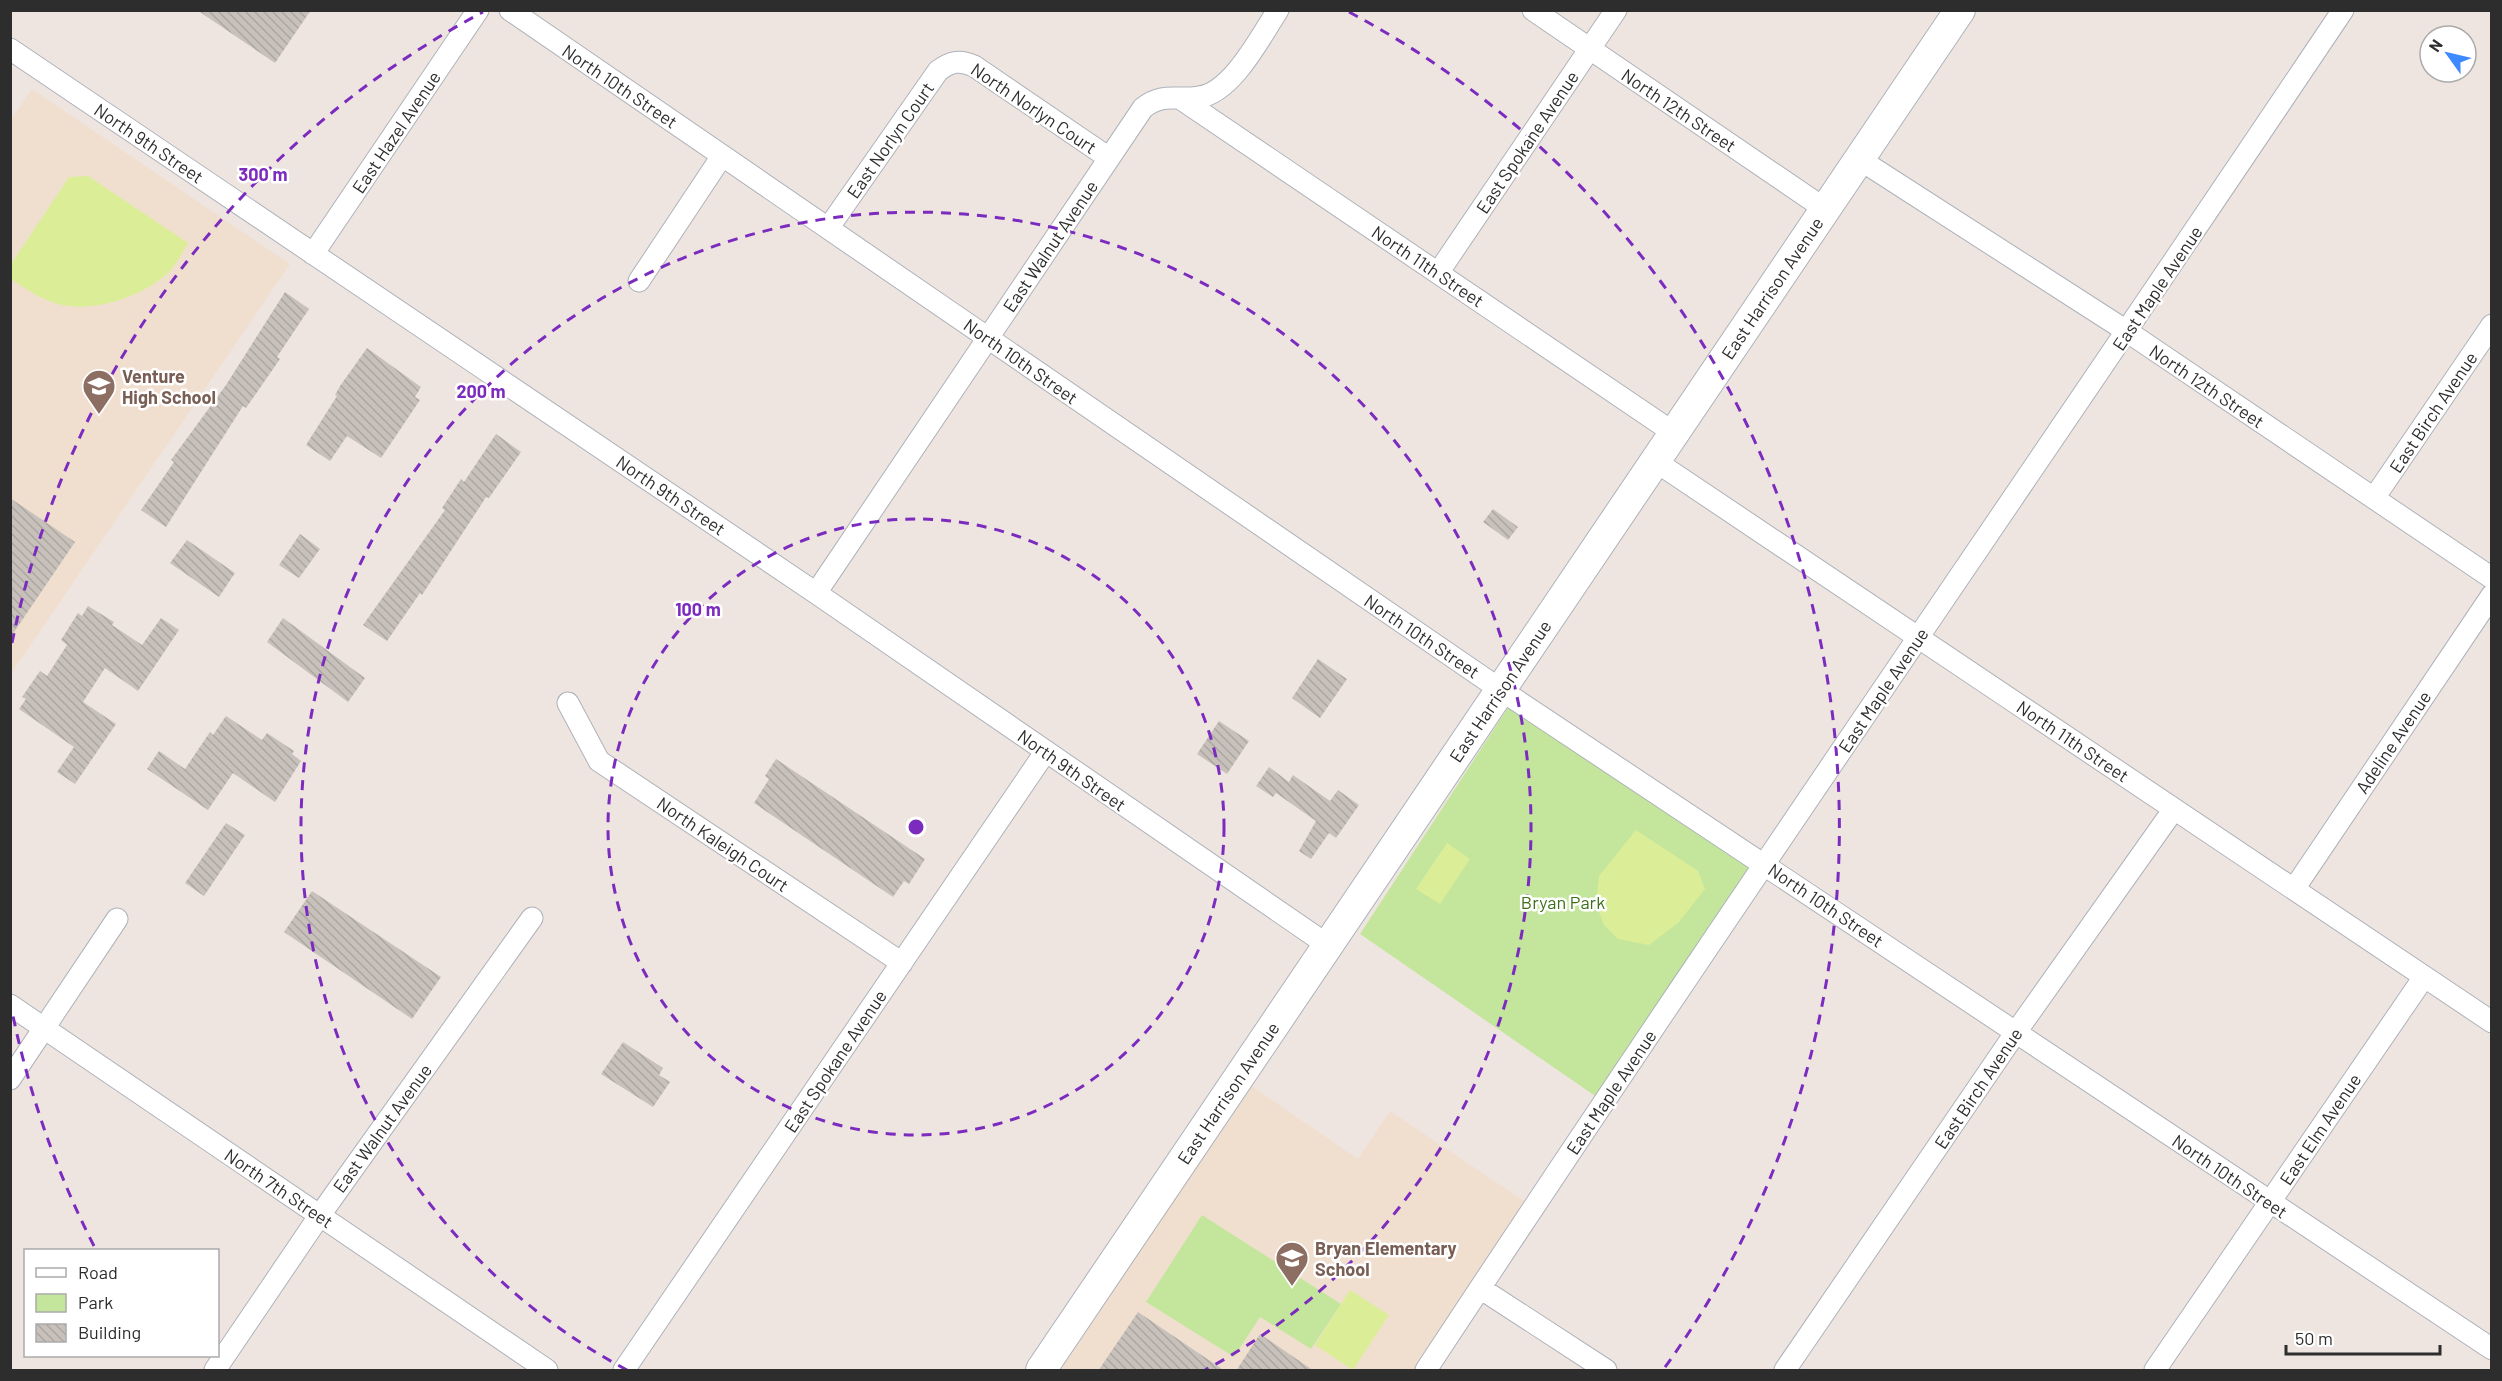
<svg xmlns="http://www.w3.org/2000/svg" width="2502" height="1381" viewBox="0 0 2502 1381" font-family="Barlow,sans-serif">
  <defs>
    <pattern id="building-back-hatch" width="6" height="6" patternUnits="userSpaceOnUse" patternTransform="scale(1.5)"><rect width="6" height="6" fill="#c8c1bb"/><path d="M-1 5l2 2M0 0l6 6M5-1l2 2" fill="none" stroke="#aca6a1"/></pattern>
  </defs>
  <rect width="100%" height="100%" fill="#efe5e0"/>
  <path fill="#f0dfcf" d="M32,89L290,264L11,674L10,121Z
    M1250,1085L1358,1159L1390,1111L1527,1203L1415,1370H1055Z"/>
  <path fill="#c4e69c" d="M1513,700L1764,864L1604,1102L1360,934Z
    M1202,1215L1341,1304L1311,1349L1260,1317L1234,1357L1146,1302Z"/>
  <path fill="#dbed97" d="M88,176L188,243C182,253 176,266 167,274C143,295 102,310 69,306C48,304 27,290 11,279V264L69,177Z
    M1636,830L1698,871L1705,889L1678,923L1649,945L1618,939L1604,925L1596,904L1599,876Z
    M1447,843L1470,859L1440,904L1416,889Z
    M1350,1290L1389,1315L1353,1370L1315,1345Z"/>
  <path fill="url(#building-back-hatch)" d="M197,10H311L275,63Z
    M285,292L309,309L277,357L280,359L246,408L243,406L166,527L141,510L174,462L171,460L226,385Z
    M367,348L421,387L415,397L420,400L381,458L347,436L330,461L306,445L337,396L335,395L340,386Z
    M496,434L521,452L489,498L486,497L481,505L422,595L420,593L387,641L363,625L445,510L442,508L461,479L464,482Z
    M10,498L75,542L10,638Z
    M1493,509L1518,527L1508,540L1483,522Z
    M300,534L320,549L299,578L279,565Z
    M187,540L235,573L219,597L170,563Z
    M88,606L114,622L112,625L142,645L161,618L179,630L138,691L105,668L83,702L116,724L75,784L57,772L74,747L19,709L26,699L22,697L40,671L47,676L67,645L61,640L78,613L82,616Z
    M283,618L365,678L348,702L267,642Z
    M1318,659L1347,679L1320,718L1292,698Z
    M226,716L262,740L267,733L294,751L292,754L301,761L275,802L233,773L208,810L147,769L159,751L185,769L210,732L213,735Z
    M1219,721L1249,741L1227,774L1197,754Z
    M776,759L925,859L909,884L904,881L893,897L754,803L769,779L765,776Z
    M1269,767L1289,782L1293,775L1330,801L1338,790L1359,805L1336,838L1329,833L1311,859L1299,851L1316,821L1276,793L1273,797L1256,786Z
    M226,823L245,835L204,896L185,883Z
    M312,891L441,977L412,1019L284,932Z
    M623,1042L663,1068L659,1075L670,1082L653,1107L601,1074Z
    M1138,1312L1225,1371H1098Z
    M1260,1334L1314,1371H1236Z"/>
  <g fill="none" stroke-linecap="round" stroke-linejoin="round">
    <defs>
      <path id="street" d="M510,10L1501,690L2492,1349
        M1533,10L1825,209
        M10,49L816,593L1329,946
        M1181,99L1674,433
        M1859,159L2128,332L2492,578
        M829,227L938,71C950,62 959,59 974,66L1109,158
        M313,254L478,10
        M1438,273L1616,10
        M639,281L722,156
        M1655,461L2492,1022
        M2374,498L2492,325
        M816,593L1143,108C1163,92 1176,101 1199,97C1232,93 1261,36 1278,10
        M568,703L599,761L902,963
        M2294,889L2492,595
        M10,1005L547,1370
        M10,1079L117,919
        M1480,1288L1606,1370
        M215,1370L320,1215L532,918
        M624,1370L1046,751
        M1426,1370C1726,914 2038,465 2343,10
        M1785,1370L2016,1032L2174,809
        M2155,1370L2424,977"/>
      <path id="secondary" d="M1041,1370L1960,10"/>
    </defs>
    <use href="#street" stroke="#adb2ba" stroke-width="23"/>
    <use href="#secondary" stroke="#adb2ba" stroke-width="32"/>
    <use href="#street" stroke="#fff" stroke-width="21"/>
    <use href="#secondary" stroke="#fff" stroke-width="30"/>
  </g>
  <g fill="none" stroke="#7b2cbf" stroke-width="3" stroke-dasharray="10 8">
    <circle cx="916" cy="827" r="308"/>
    <path d="M627 1370A615 615 0 1 1 1205 1370"/>
    <path d="M94 1246A923 923 0 0 1 12 1011M12 643A923 923 0 0 1 483 12M1349 12A923 923 0 0 1 1663 1370"/>
  </g>
  <defs>
    <symbol id="school-pin" viewBox="-11 -11 22 30"><path d="M0 17L-7.5 6A9.5 9.5 0 1 1 7.5 6Z" fill="#8d6e63" stroke="#fff"/><path d="M0-5L7-2L0 1L-7-2ZM-4 1L0 2.5L4 1V4Q0 6-4 4Z" fill="#fff"/></symbol>
  </defs>
  <g fill-rule="evenodd">
    <use href="#school-pin" x="80" y="367" width="38" height="52"/>
    <use href="#school-pin" x="1273" y="1239" width="38" height="52"/>
  </g>
  <g text-anchor="middle" dominant-baseline="central" stroke-width="5" stroke-linejoin="round" paint-order="stroke">
    <g font-size="18" fill="#2d2d2d" stroke="#fff">
      <text transform="translate(620 86) rotate(34)">North 10th Street</text>
      <text transform="translate(1034 108) rotate(34)">North Norlyn Court</text>
      <text transform="translate(1679 110) rotate(34)">North 12th Street</text>
      <text transform="translate(396 132) rotate(-56)">East Hazel Avenue</text>
      <text transform="translate(890 140) rotate(-55)">East Norlyn Court</text>
      <text transform="translate(1527 142) rotate(-56)">East Spokane Avenue</text>
      <text transform="translate(149 143) rotate(34)">North 9th Street</text>
      <text transform="translate(1050 246) rotate(-56)">East Walnut Avenue</text>
      <text transform="translate(1428 266) rotate(34)">North 11th Street</text>
      <text transform="translate(1772 288) rotate(-56)">East Harrison Avenue</text>
      <text transform="translate(2157 288) rotate(-56)">East Maple Avenue</text>
      <text transform="translate(1021 361) rotate(35)">North 10th Street</text>
      <text transform="translate(2207 386) rotate(34)">North 12th Street</text>
      <text transform="translate(2433 412) rotate(-56)">East Birch Avenue</text>
      <text transform="translate(671 495) rotate(34)">North 9th Street</text>
      <text transform="translate(1422 636) rotate(34)">North 10th Street</text>
      <text transform="translate(1883 690) rotate(-56)">East Maple Avenue</text>
      <text transform="translate(1500 691) rotate(-56)">East Harrison Avenue</text>
      <text transform="translate(2073 741) rotate(34)">North 11th Street</text>
      <text transform="translate(2393 742) rotate(-56)">Adeline Avenue</text>
      <text transform="translate(1072 770) rotate(35)">North 9th Street</text>
      <text transform="translate(723 844) rotate(34)">North Kaleigh Court</text>
      <text transform="translate(1826 905) rotate(34)">North 10th Street</text>
      <text transform="translate(835 1061) rotate(-56)">East Spokane Avenue</text>
      <text transform="translate(1978 1088) rotate(-56)">East Birch Avenue</text>
      <text transform="translate(1611 1092) rotate(-56)">East Maple Avenue</text>
      <text transform="translate(1228 1093) rotate(-56)">East Harrison Avenue</text>
      <text transform="translate(382 1128) rotate(-54)">East Walnut Avenue</text>
      <text transform="translate(2320 1129) rotate(-56)">East Elm Avenue</text>
      <text transform="translate(2230 1176) rotate(34)">North 10th Street</text>
      <text transform="translate(279 1188) rotate(34)">North 7th Street</text>
    </g>
    <g font-size="18" font-weight="bold" fill="#785e54" stroke="#fff" text-anchor="start">
      <text x="122" y="376">Venture<tspan x="122" dy="21">High School</tspan></text>
      <text x="1315" y="1248">Bryan Elementary<tspan x="1315" dy="21">School</tspan></text>
    </g>
    <g font-size="18" fill="#3d6f19" stroke="#fff">
      <text x="1563" y="902">Bryan Park</text>
    </g>
  </g>
  <circle cx="916" cy="827" r="9" fill="#7b2cbf" stroke="#fff" stroke-width="3"/>
  <g font-size="18" text-anchor="middle" font-weight="bold" fill="#7b2cbf" stroke="#fff" stroke-width="5" stroke-linejoin="round" paint-order="stroke">
    <text x="263" y="181">300 m</text>
    <text x="481" y="398">200 m</text>
    <text x="698" y="616">100 m</text>
  </g>
  <rect width="2502" height="1381" fill="none" stroke="#2d2d2d" stroke-width="24"/>
  <rect x="24" y="1249" width="195" height="108" fill="#ffffff" stroke="#ababab" stroke-width="1.5"/>
  <rect x="36" y="1268" width="30" height="9" fill="#ffffff" stroke="#ababab" stroke-width="1.5"/>
  <text x="78" y="1279" font-size="18" fill="#2d2d2d">Road</text>
  <rect x="36" y="1294" width="30" height="18" fill="#c4e69c" stroke="#ababab" stroke-width="1.5"/>
  <text x="78" y="1309" font-size="18" fill="#2d2d2d">Park</text>
  <rect x="36" y="1324" width="30" height="18" fill="url(#building-back-hatch)" stroke="#ababab" stroke-width="1.5"/>
  <text x="78" y="1339" font-size="18" fill="#2d2d2d">Building</text>
  <g transform="translate(2448 54) rotate(304)"><circle r="28" fill="#ffffff" stroke="#ababab" stroke-width="1.5"/>
  <path d="M0-4.5L10 22L0 15L-10 22Z" fill="#3d89ff"/>
  <text y="-9" font-size="16" font-weight="bold" text-anchor="middle" fill="#2d2d2d">N</text>
  </g>
  <path d="M2286 1345v9h154v-9" fill="none" stroke="#2d2d2d" stroke-width="3"/>
  <text x="2295" y="1345" font-size="18" fill="#2d2d2d" stroke="#ffffff" stroke-width="4.5" paint-order="stroke">50 m</text>
</svg>
